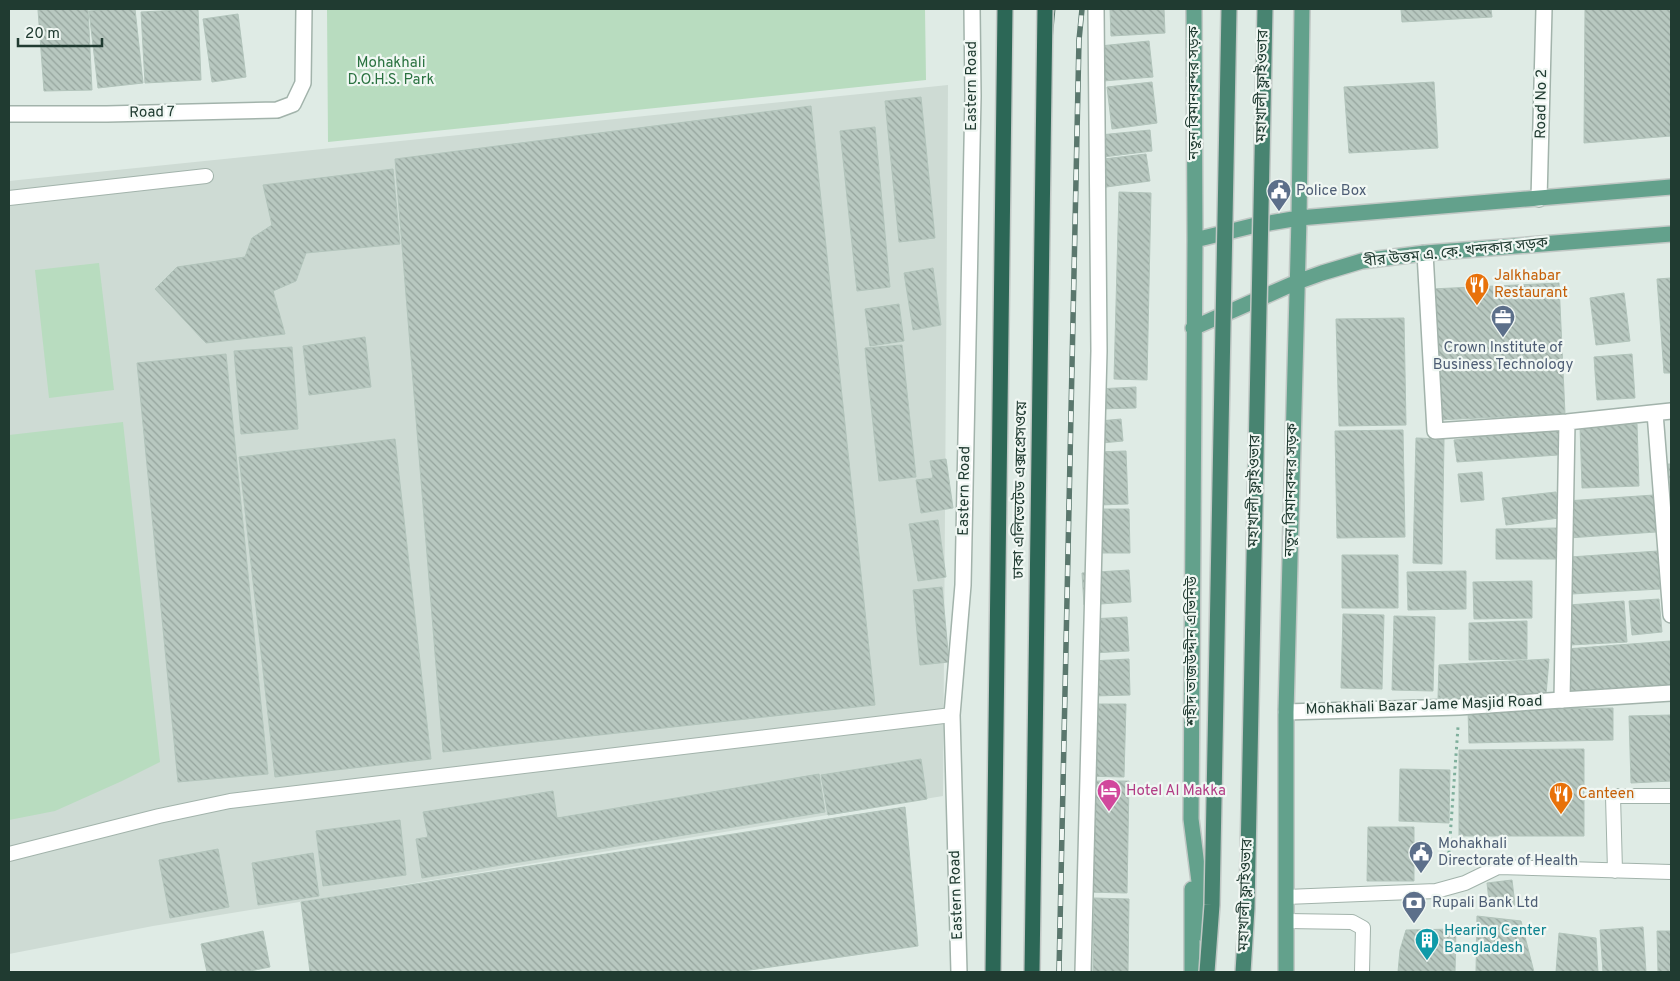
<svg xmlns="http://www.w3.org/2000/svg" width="1680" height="981" viewBox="0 0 1680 981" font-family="Overpass,'Noto Sans Bengali',sans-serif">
  <defs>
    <pattern id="building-back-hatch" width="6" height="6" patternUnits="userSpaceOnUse" patternTransform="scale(1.25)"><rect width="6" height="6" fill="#b8c8c0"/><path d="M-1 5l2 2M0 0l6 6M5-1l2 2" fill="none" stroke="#95a49d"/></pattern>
  </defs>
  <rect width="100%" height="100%" fill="#dfebe5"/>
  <path fill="#cedbd4" d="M948,85L943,796L153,926L9,954V181Z"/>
  <path fill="#b8dcbf" d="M327,9H925L926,80L328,142Z
    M99,263L114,390L49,398L35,270Z
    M123,422L160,762L122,781L55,811L9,820V435Z"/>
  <path fill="url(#building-back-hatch)" stroke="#b2c4bb" d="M56,9H88L92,90L44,91L38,10Z
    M112,9H135L143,83L98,88L89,11Z
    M198,9L201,80L145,83L141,12Z
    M1110,9H1164L1165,33L1111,36Z
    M1401,9H1491L1492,17L1402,22Z
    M1585,9H1671V136L1584,143Z
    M238,14L246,77L212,82L203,19Z
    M1149,41L1153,77L1103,81L1100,46Z
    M1152,82L1157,123L1112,129L1107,87Z
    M1434,82L1438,148L1349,153L1344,87Z
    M921,97L935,238L899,242L885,101Z
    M811,106L875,705L443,752L395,159Z
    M875,127L890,287L857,291L840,131Z
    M1150,130L1152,151L1103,157L1100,135Z
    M1146,154L1150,181L1099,188L1095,160Z
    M393,169L400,244L306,253L296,281L273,291L285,334L206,343L155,289L177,267L245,257L252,238L272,225L263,185Z
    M1119,192L1151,193L1147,380L1114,379Z
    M933,268L941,325L913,330L904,273Z
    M1671,278V373H1664L1657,279Z
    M1559,283L1565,414L1437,420L1431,289Z
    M1624,293L1630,341L1596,345L1590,298Z
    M899,304L904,341L870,346L865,309Z
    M1404,318L1406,425L1339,426L1336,319Z
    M365,337L371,387L309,395L303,346Z
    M902,345L916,477L879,481L865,348Z
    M292,347L298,429L241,434L234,351Z
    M226,354L268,774L178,782L137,363Z
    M1632,354L1635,398L1597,400L1594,357Z
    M1136,387V408L1098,409L1097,389Z
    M1121,419L1123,441L1091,444L1089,422Z
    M1637,424L1639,486L1582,488L1580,426Z
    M1564,426L1558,455L1457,462L1454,440Z
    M1403,430L1405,537L1337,538L1335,431Z
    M1416,438L1444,439L1442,564L1413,563Z
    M395,439L431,759L275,777L239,457Z
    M1126,451L1128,504L1099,505L1097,452Z
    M946,459L953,508L921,513L916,480L933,478L930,461Z
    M1668,464H1671V522Z
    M1482,472L1484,500L1461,502L1458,474Z
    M1556,492L1559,518L1506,525L1502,498Z
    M1654,495L1656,532L1568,538L1566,501Z
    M1095,509H1129L1130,553H1095Z
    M938,520L946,577L918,581L909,524Z
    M1557,528V559H1496V529Z
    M1658,551L1660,589L1572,594L1570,557Z
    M1342,555H1398V608H1342Z
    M1129,570L1131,602L1084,605L1082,573Z
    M1466,571V609L1408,610L1407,572Z
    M1532,581V618L1474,619L1473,582Z
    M942,587L949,662L920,665L913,590Z
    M1659,599L1662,632L1632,635L1629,601Z
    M1624,601L1627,642L1570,645L1568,605Z
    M1343,614L1384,615L1382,689L1341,688Z
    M1394,616L1435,617L1433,691L1392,690Z
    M1127,617L1129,651L1092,653L1091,619Z
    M1527,621V659L1469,660V623Z
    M1670,641L1671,686L1570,694L1566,649Z
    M1129,659L1130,695L1093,696L1091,661Z
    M1549,659L1546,695L1438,698L1439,665Z
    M1086,704H1126L1124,777L1084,776Z
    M1613,708V740L1469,743L1468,710Z
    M1671,715V781L1631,783L1629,716Z
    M1584,749V836H1459V750Z
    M921,759L927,799L828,815L821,775Z
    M1400,769L1450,770L1449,823L1399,821Z
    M819,774L825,812L422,878L416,839L428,837L423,812L553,791L557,818Z
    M1088,781H1129L1127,893L1086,892Z
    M905,807L918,946L736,972H310L301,902Z
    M400,820L406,875L323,886L316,831Z
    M1368,827H1414V881H1367Z
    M218,849L229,907L170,918L159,860Z
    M313,853L319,896L258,905L252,863Z
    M1512,880L1515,905L1490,909L1487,883Z
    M1094,898L1129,899L1128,972H1093Z
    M1477,916L1521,921L1534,972H1476Z
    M1643,927L1646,972H1603L1600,930Z
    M1456,929L1455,972H1398L1400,950L1406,930Z
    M263,931L270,967L245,972H207L201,944Z
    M1657,931H1671V972H1658Z
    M1559,933L1596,938L1598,972H1556Z"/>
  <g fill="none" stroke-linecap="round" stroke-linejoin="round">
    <defs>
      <path id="service" d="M9,198L206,176
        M9,854L159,816L230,801L952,715
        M1615,871L1613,796H1671
        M1286,897L1436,891L1465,883L1498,867L1671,872
        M1287,921L1352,922L1363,928L1362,972"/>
      <path id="pedestrian" d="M1286,712L1459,707L1562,700"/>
      <path id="minor" d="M9,114H107L277,110L293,104L303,83L304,9
        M1539,199L1544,9
        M1425,253L1435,431L1567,422L1671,411
        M1655,413L1671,615
        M1567,422L1562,700L1671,693
        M959,972L952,715L963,585L973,96L972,9
        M1083,972L1099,351L1096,9"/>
      <path id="primary" d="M1194,9L1195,240L1191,819L1206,936
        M1195,240L1252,226L1299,218L1671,187
        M1193,328L1297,282L1322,273L1362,261L1425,253L1671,234
        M1192,889V972
        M1286,972V712L1299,218L1302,9"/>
      <path id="motorway" d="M993,972L1005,9"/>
    </defs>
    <use href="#service" stroke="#a2b3ab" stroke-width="16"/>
    <use href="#pedestrian" stroke="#a2b3ab" stroke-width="18"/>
    <use href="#minor" stroke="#a2b3ab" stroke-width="18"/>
    <use href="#primary" stroke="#c1c8c5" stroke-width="18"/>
    <use href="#motorway" stroke="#c1c8c5" stroke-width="18"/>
    <path stroke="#7faf9c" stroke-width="3" stroke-dasharray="2.5 4" stroke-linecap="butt" d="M1448,866L1458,727"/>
    <use href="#service" stroke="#fff" stroke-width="14"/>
    <use href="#pedestrian" stroke="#fff" stroke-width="15"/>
    <use href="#minor" stroke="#fff" stroke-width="15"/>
    <use href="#primary" stroke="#63a18c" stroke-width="15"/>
    <use href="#motorway" stroke="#2c6756" stroke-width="15"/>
    <path stroke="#5a776d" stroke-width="1" d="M1032,972L1052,41L1055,9"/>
    <defs>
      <path id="rail" d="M1059,972L1079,40L1082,9"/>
    </defs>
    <use href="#rail" stroke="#5a776d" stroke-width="5.5"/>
    <use href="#rail" stroke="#f0f7f3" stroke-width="4" stroke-dasharray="11" stroke-linecap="butt"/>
    <defs>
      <path id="trunk-bridge" d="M1207,972L1212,905L1229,9
        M1243,972L1247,908L1265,9"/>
      <path id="motorway-bridge" d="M1032,972L1045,9"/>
    </defs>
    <use href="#trunk-bridge" stroke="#c1c8c5" stroke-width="18" stroke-linecap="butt"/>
    <use href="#motorway-bridge" stroke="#c1c8c5" stroke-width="18" stroke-linecap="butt"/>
    <use href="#trunk-bridge" stroke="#488471" stroke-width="15"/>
    <use href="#motorway-bridge" stroke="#2c6756" stroke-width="15"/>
  </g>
  <defs>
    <symbol id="civic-pin" viewBox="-11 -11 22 30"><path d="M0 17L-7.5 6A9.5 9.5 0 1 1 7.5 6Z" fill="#5c6f8a" stroke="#f0f7f3"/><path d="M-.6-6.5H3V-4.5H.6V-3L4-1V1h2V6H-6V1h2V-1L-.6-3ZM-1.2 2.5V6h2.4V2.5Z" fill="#fff"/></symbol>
    <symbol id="restaurant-pin" viewBox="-11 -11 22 30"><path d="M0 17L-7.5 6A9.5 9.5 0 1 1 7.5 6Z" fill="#e8710a" stroke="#f0f7f3"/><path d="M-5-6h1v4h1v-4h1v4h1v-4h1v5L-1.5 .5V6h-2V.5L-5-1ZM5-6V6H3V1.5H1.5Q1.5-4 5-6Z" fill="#fff"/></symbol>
    <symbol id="office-pin" viewBox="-11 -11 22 30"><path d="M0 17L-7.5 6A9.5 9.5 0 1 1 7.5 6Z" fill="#5c6f8a" stroke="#f0f7f3"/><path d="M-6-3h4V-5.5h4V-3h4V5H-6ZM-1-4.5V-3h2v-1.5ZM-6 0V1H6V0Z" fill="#fff"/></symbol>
    <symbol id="hotel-pin" viewBox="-11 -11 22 30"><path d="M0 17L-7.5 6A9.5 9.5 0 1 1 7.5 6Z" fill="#d1479c" stroke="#f0f7f3"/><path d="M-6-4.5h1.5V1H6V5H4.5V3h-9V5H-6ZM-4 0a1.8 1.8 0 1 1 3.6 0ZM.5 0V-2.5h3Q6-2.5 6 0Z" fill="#fff"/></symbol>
    <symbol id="bank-pin" viewBox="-11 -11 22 30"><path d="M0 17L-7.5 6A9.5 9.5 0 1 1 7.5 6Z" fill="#5c6f8a" stroke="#f0f7f3"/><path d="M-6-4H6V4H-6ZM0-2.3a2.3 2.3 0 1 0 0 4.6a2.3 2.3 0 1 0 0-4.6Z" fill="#fff"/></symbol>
    <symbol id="building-pin" viewBox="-11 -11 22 30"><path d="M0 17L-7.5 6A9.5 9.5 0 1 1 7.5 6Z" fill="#0f9aa8" stroke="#f0f7f3"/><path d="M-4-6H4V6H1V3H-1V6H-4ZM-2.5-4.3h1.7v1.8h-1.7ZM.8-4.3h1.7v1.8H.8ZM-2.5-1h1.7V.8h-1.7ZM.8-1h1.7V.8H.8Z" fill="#fff"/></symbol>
  </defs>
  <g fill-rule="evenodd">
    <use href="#civic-pin" x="1265" y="177" width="28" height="38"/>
    <use href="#restaurant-pin" x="1463" y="271" width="28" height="38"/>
    <use href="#office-pin" x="1489" y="303" width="28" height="38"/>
    <use href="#hotel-pin" x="1095" y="777" width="28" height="38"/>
    <use href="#restaurant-pin" x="1547" y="780" width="28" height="38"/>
    <use href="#civic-pin" x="1407" y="839" width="28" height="38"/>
    <use href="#bank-pin" x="1400" y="889" width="28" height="38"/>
    <use href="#building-pin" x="1413" y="926" width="28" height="38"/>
  </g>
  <g text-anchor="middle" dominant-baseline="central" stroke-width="4.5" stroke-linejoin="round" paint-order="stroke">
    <g font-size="15" fill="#2a7240" stroke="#f0f7f3">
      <text x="391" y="63">Mohakhali<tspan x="391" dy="17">D.O.H.S. Park</tspan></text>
    </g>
    <g font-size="15" fill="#203b31" stroke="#f0f7f3">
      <text transform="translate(972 86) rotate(-90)">Eastern Road</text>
      <text transform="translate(1263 86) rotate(-89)">মহাখালী ফ্লাইওভার</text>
      <text transform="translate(1194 93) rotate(-90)">নতুন বিমানবন্দর সড়ক</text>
      <text transform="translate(1542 104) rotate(-89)">Road No 2</text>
      <text transform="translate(152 113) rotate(-1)">Road 7</text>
      <text transform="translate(1456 253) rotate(-6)">বীর উত্তম এ. কে. খন্দকার সড়ক</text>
      <text transform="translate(1021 490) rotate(-89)">ঢাকা এলিভেটেড এক্সপ্রেসওয়ে</text>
      <text transform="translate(1292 490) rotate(-89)">নতুন বিমানবন্দর সড়ক</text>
      <text transform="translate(965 491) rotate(-89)">Eastern Road</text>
      <text transform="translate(1255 491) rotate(-89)">মহাখালী ফ্লাইওভার</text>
      <text transform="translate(1192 651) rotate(-90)">শহীদ তাজউদ্দীন এভিনিউ</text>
      <text transform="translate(1424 706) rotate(-2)">Mohakhali Bazar Jame Masjid Road</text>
      <text transform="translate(957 895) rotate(-92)">Eastern Road</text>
      <text transform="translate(1246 895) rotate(-88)">মহাখালী ফ্লাইওভার</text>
    </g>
    <g font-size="15" fill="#4e5e75" stroke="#f0f7f3" text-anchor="start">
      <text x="1296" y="191">Police Box</text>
      <text x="1503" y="348" text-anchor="middle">Crown Institute of<tspan x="1503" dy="17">Business Technology</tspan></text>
      <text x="1438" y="844">Mohakhali<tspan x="1438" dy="17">Directorate of Health</tspan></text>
      <text x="1432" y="903">Rupali Bank Ltd</text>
    </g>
    <g font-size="15" fill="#c56008" stroke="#f0f7f3" text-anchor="start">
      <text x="1494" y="276">Jalkhabar<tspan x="1494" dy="17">Restaurant</tspan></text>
      <text x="1578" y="794">Canteen</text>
    </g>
    <g font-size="15" fill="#b23c85" stroke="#f0f7f3" text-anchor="start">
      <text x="1126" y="791">Hotel Al Makka</text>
    </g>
    <g font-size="15" fill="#0d838f" stroke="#f0f7f3" text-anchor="start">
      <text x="1444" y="931">Hearing Center<tspan x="1444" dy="17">Bangladesh</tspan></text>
    </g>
  </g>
  <rect width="1680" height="981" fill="none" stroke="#203b31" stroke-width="20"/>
  <path d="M18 38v8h84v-8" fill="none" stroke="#203b31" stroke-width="2.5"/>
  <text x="25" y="38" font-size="15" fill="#203b31" stroke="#f0f7f3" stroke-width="4" paint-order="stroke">20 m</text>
</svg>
